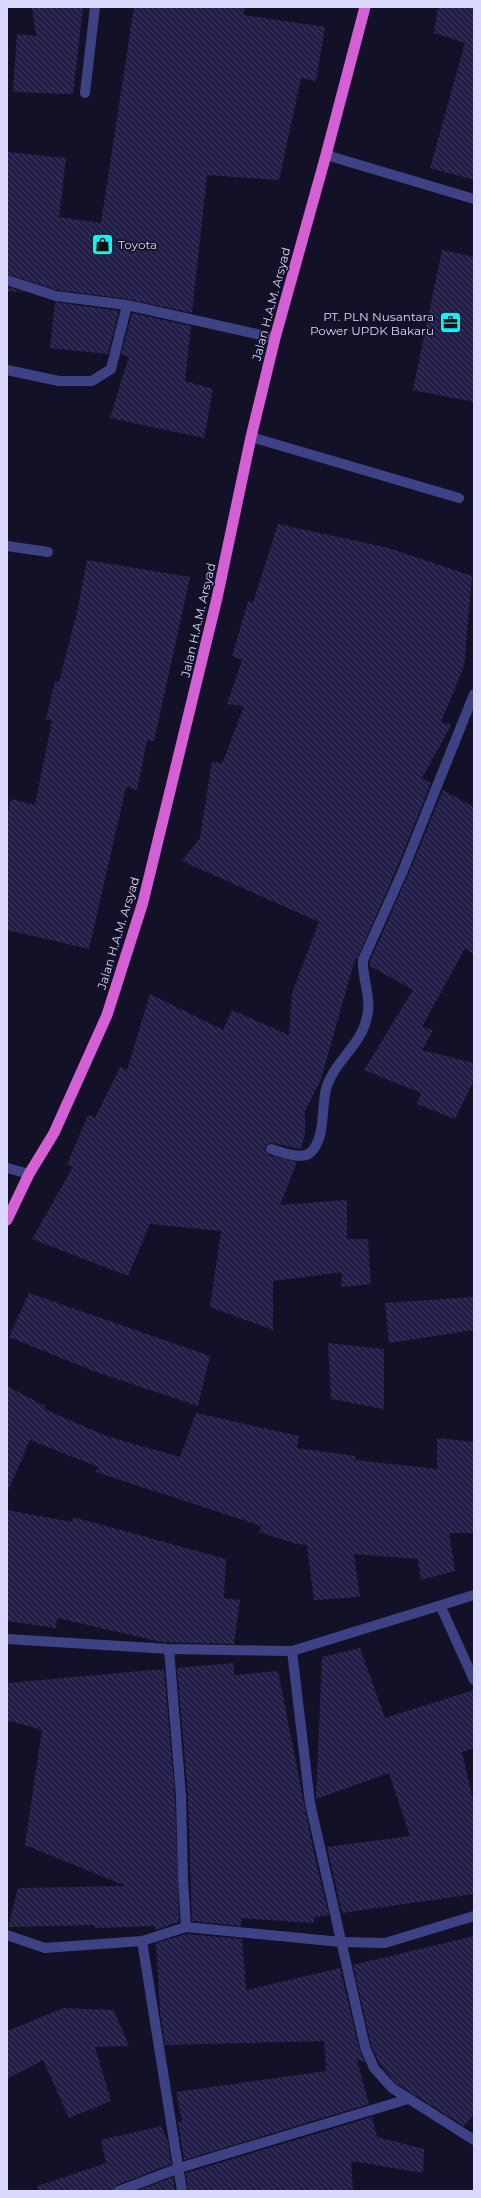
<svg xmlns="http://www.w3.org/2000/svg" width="481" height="2198" viewBox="0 0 481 2198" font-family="Montserrat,sans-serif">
  <defs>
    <pattern id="building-back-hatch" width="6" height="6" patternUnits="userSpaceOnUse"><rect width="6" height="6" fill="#221e48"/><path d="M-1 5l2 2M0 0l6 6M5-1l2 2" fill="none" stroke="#423e63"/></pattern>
  </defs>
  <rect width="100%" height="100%" fill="#131127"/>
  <path fill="url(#building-back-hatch)" d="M32,7H83L73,94L13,92L17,34L36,36Z
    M134,7H245L243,15L325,27L316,81L301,78L279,180L207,175L192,313L128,299L57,290L7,274V152L66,158L59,217L101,223Z
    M438,7H474V180L430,168L465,43L434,33Z
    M442,250L474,257V402L413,390Z
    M7,287L24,292L7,291Z
    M55,302L119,311L108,354L50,348Z
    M132,313L191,326L185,381L213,389L204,438L110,418L129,356L121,355Z
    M278,524L389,548L472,576L464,666L441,722L451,725L422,778L431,783L396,870L357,959H355L321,1079L305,1111V1133L301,1149L273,1143L267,1144L265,1147L266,1153L269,1155L297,1162L280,1205L347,1200V1239H368L371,1284L341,1287L342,1272L273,1281V1330L210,1307L221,1231L150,1224L128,1276L32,1239L73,1167L67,1165L88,1115L95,1118L120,1067L127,1070L150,994L223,1030L232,1010L289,1035L292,993L319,922L182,861L200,838L212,761L222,764L244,706L227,704L242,660L232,656L248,602L253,603Z
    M87,560L190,577L154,741L147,740L137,790L126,787L89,949L7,930V816L11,799L35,805L52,721L46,719L55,681L59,682L77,612Z
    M443,790L474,807V954L465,948L422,1027L433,1030L422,1050L474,1063V1080L455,1119L417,1104L421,1093L364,1070L413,990L370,966V961L408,875Z
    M29,1293L210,1356L198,1406L96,1372L9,1337Z
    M474,1297V1330L389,1343L385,1303Z
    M328,1343L384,1349V1409L331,1399Z
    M7,1386L45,1406L44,1409L106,1436L180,1457L196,1413L299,1436L297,1448L356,1456L355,1460L437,1469V1438L474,1442V1533H449L455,1571L421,1580L418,1559L354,1554L360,1597L314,1600L307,1545L297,1544L259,1532L261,1526L96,1472L98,1467L30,1440L7,1493Z
    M7,1510L72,1522L73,1517L226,1559L224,1598L240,1600L234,1644L162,1642L57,1618L56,1628L7,1621Z
    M360,1648L385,1718L474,1690V1748L462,1752L474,1805V1894L342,1913L327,1847L410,1836L389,1773L316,1799L322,1657Z
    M234,1663V1675L278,1671L313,1849L329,1915L314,1917V1923L241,1918V1926L192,1921L188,1796L177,1668Z
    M164,1669L175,1796L179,1922L155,1930V1926L95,1928V1925L8,1927L18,1888L126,1886L25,1845L42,1730L7,1720V1683Z
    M187,1934L242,1939L246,1990L340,1968L359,2048L365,2063L356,2057L369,2104L184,2160L178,2122L182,2121L176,2092L326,2071L324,2041L165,2045L160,2012L156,1943Z
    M474,1936V2114L464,2126L396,2083L380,2064L371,2045L353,1965Z
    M64,2008L114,2010L129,2046L95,2047L111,2101L69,2118L43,2060L7,2079V2031Z
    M372,2117L377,2137L424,2149L423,2173L351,2161L353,2191H188L186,2173Z
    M161,2126L168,2142L171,2164L117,2185L113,2191H38V2186L106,2163L101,2140Z
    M173,2177L175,2191H137Z"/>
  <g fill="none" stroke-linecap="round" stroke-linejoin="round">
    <path stroke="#3e4284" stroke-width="10" d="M326,155L474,199
      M7,280L56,296L127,305L275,338
      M7,370L59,381H92L111,369L127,305
      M251,437L459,498
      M7,546L48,552
      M7,1168L29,1174"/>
    <path stroke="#3e4284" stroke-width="10" d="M85,93L95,7
      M271,1149C281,1152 301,1160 310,1153C326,1139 321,1108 326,1089C333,1063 359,1047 366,1021C373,999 362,981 363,960L402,873L474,694
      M441,1607L474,1680
      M7,1639L169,1649L292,1651L474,1595
      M169,1649L181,1796L183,1880L186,1927
      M292,1651L310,1803L365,2047L374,2068L392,2088L474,2140
      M7,1935L45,1948L142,1941L186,1927L341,1942L385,1943L474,1916
      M142,1941L182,2191
      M119,2191L179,2168L408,2099"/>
    <path stroke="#d560d6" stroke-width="11" d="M7,1220L29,1174L54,1133L107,1015L143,902L217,598L251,437L275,338L326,155L365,7"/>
  </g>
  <defs>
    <symbol id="shop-square" viewBox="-11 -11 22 22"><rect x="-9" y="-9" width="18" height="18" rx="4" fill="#0ff3f4" stroke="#131127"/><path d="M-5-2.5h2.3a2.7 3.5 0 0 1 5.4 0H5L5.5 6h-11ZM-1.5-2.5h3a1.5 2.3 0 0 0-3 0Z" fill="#111"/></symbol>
    <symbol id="office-square" viewBox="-11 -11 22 22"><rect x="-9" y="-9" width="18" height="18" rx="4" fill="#0ff3f4" stroke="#131127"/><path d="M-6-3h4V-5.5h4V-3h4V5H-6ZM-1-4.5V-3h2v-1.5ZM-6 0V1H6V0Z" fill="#111"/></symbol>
  </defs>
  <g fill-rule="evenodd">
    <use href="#shop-square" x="90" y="232" width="25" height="25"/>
    <use href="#office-square" x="438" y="310" width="25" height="25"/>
  </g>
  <g text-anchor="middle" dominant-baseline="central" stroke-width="3.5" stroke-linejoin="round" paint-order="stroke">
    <g font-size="12" fill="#dad9fd" stroke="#131127" text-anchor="start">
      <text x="118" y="244">Toyota</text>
      <text x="434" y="316" text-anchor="end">PT. PLN Nusantara<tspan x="434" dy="14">Power UPDK Bakaru</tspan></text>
    </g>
    <g font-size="12" fill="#dad9fd" stroke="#131127">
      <text transform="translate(271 304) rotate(-75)">Jalan H.A.M. Arsyad</text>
      <text transform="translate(198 620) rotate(-77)">Jalan H.A.M. Arsyad</text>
      <text transform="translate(118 933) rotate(-73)">Jalan H.A.M. Arsyad</text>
    </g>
  </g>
  <rect width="481" height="2198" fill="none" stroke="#dad9fd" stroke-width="16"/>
</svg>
